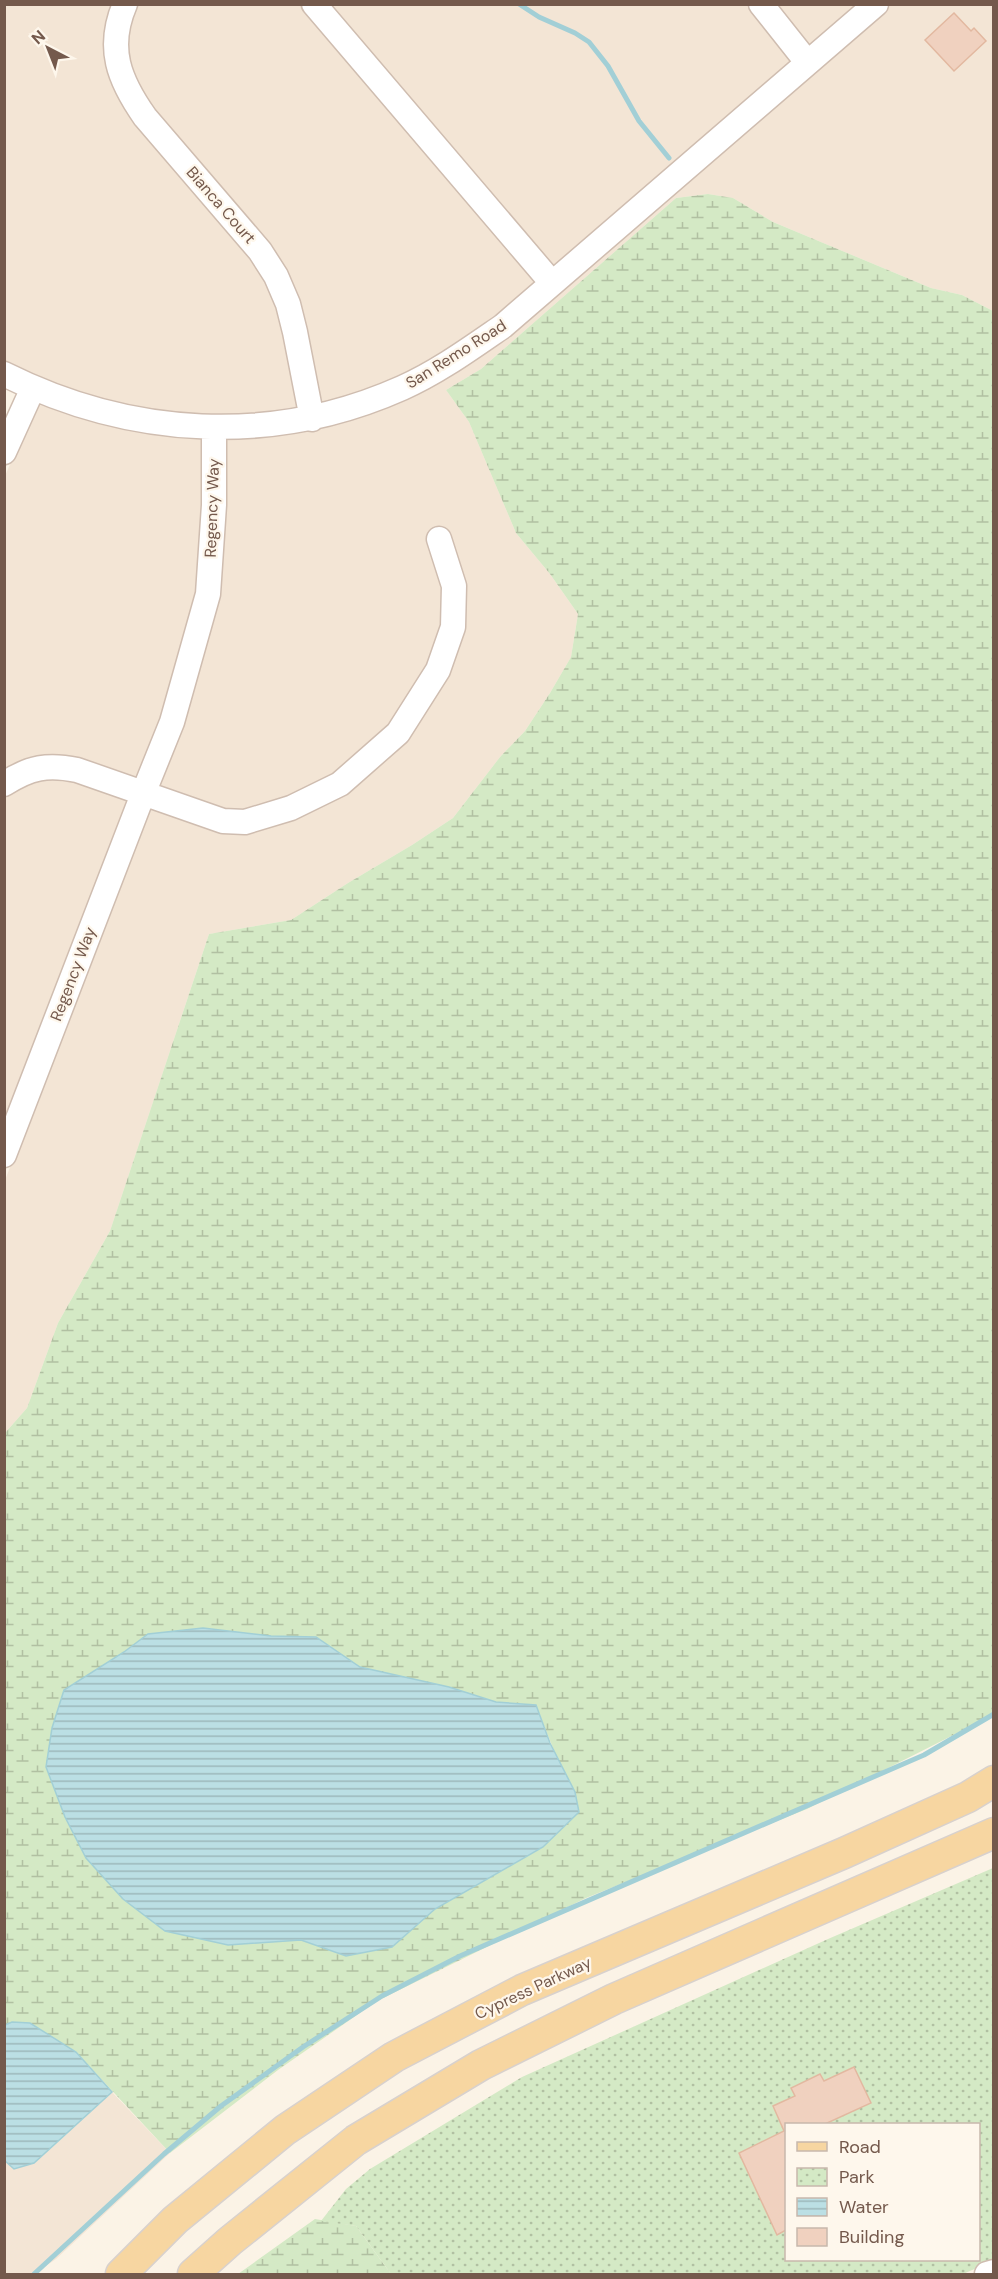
<svg xmlns="http://www.w3.org/2000/svg" width="998" height="2279" viewBox="0 0 998 2279" font-family="'DM Sans',sans-serif">
  <defs>
    <pattern id="wetland-marsh" width="20" height="14" patternUnits="userSpaceOnUse" patternTransform="scale(1.5)"><rect width="20" height="14" fill="#d4e9c5"/><path d="M1 5h8M5 5V1M11 12h8M15 12V8" fill="none" stroke="#b1c0a2"/></pattern>
    <pattern id="park-dots" width="8" height="8" patternUnits="userSpaceOnUse" patternTransform="scale(1.5)"><rect width="8" height="8" fill="#d4e9c5"/><path d="M2 2h.1M6 6h.1" fill="none" stroke="#b1c0a2" stroke-width="1.8" stroke-linecap="round"/></pattern>
    <pattern id="water-rules" width="6" height="5" patternUnits="userSpaceOnUse" patternTransform="scale(1.5)"><rect width="6" height="5" fill="#bbdfe4"/><path d="M0 2.5h6" fill="none" stroke="#9db8bb"/></pattern>
  </defs>
  <rect width="100%" height="100%" fill="#fbf3e6"/>
  <path fill="#f3e5d5" d="M4,5H114L108,58L253,256L279,306L301,411L242,418L162,414L79,396L5,364Z
    M135,5H303L540,282L497,318L399,379L319,407L297,303L139,93L126,57L129,21Z
    M325,5H750L794,60L553,270Z
    M773,5H860L808,49Z
    M891,5H993V311L962,295L931,288L773,222L733,198L708,194L676,198L481,369L446,390L469,422L516,533L550,574L578,614L571,657L550,693L525,731L500,757L453,818L412,845L348,883L291,920L209,934L110,1231L58,1323L27,1408L5,1433L4,1183L148,805L221,830L245,831L295,817L344,792L406,739L446,675L462,631L463,584L445,529L428,532L445,587L444,624L430,665L391,727L334,776L287,800L243,813L223,811L155,788L181,725L217,597L223,507V437H245L322,428L364,414L408,397L457,369L510,334Z
    M38,400L205,436L204,504L198,591L164,718L137,782L5,772V476Z
    M58,775L130,799L5,1128V796L18,787Z
    M112,2092L170,2153L56,2259L34,2274H5L4,2160L14,2169L34,2163Z"/>
  <path fill="url(#wetland-marsh)" fill-rule="evenodd" d="M708,194L733,198L773,222L931,288L962,295L993,311V1715L807,1809L586,1898L377,2001L278,2070L170,2153L76,2052L30,2023L12,2022L5,2025V1433L27,1408L58,1323L110,1231L209,934L291,920L348,883L412,845L453,818L500,757L525,731L550,693L571,657L578,614L550,574L516,533L469,422L446,390L481,369L676,198ZM148,1634L316,1637L360,1667L449,1687L496,1702L536,1706L579,1812L543,1847L435,1909L392,1947L346,1956L301,1940L124,1652Z
    M315,2219L356,2226L391,2274H238Z"/>
  <path fill="url(#park-dots)" fill-rule="evenodd" d="M993,1868V2261L963,2274H391L356,2226L321,2221L346,2189L370,2169L522,2077L828,1939ZM786,2124H978V2260H786Z"/>
  <path fill="url(#water-rules)" stroke="#a2cfd6" stroke-width="1.5" d="M203,1628L271,1636L316,1637L360,1667L449,1687L496,1702L536,1705L550,1743L575,1792L579,1812L543,1847L435,1909L392,1947L346,1956L301,1940L228,1945L165,1931L123,1899L86,1858L65,1817L46,1767L52,1728L64,1690L124,1652L148,1634Z
    M12,2022L30,2023L76,2052L112,2092L34,2163L14,2169L4,2160L5,2025Z"/>
  <g fill="none" stroke-linecap="round" stroke-linejoin="round">
    <path stroke="#a2cfd6" stroke-width="5" d="M519,4L539,17L575,33L589,42L608,66L639,121L669,158
      M34,2274L164,2154L221,2106L303,2047L382,1996L460,1956L924,1755L994,1714"/>
  </g>
  <path fill="#f0d1bf" stroke="#e2b8a0" stroke-width="1.5" d="M954,13L971,31L974,28L986,41L954,71L925,40Z
    M854,2067L871,2103L825,2124H786V2230L777,2235L739,2153L784,2131L773,2106L795,2096L791,2088L820,2074L824,2081Z"/>
  <g fill="none" stroke-linecap="round" stroke-linejoin="round">
    <defs>
      <path id="minor" d="M125,4C106,48 119,80 145,117L260,251L276,276L288,304L295,332L312,419
        M314,4L552,283
        M761,4L807,62
        M4,374C130,437 272,446 402,388C438,372 471,348 503,326L876,4
        M4,452L33,388
        M4,784C30,767 48,764 77,770L223,821L245,822L291,808L340,784L398,733L438,670L453,627L454,586L439,539
        M4,1155L143,794L172,722L208,594L214,505V427
        M987,2274L994,2272"/>
      <path id="major" d="M121,2274L175,2220L285,2130L394,2057L522,1990L844,1853L968,1797L994,1781
        M193,2274L230,2241L356,2140L481,2065L614,1999L994,1833"/>
    </defs>
    <use href="#minor" stroke="#cfbdb0" stroke-width="27"/>
    <use href="#major" stroke="#d8d1cd" stroke-width="33"/>
    <use href="#minor" stroke="#fff" stroke-width="24"/>
    <use href="#major" stroke="#f7d6a1" stroke-width="30"/>
  </g>
  <g text-anchor="middle" dominant-baseline="central" stroke-width="4.5" stroke-linejoin="round" paint-order="stroke">
    <g font-size="16" fill="#74594c" stroke="#fef7ec">
      <text transform="translate(221 205) rotate(49)">Bianca Court</text>
      <text transform="translate(456 354) rotate(-32)">San Remo Road</text>
      <text transform="translate(212 508) rotate(-88)">Regency Way</text>
      <text transform="translate(73 974) rotate(-69)">Regency Way</text>
      <text transform="translate(533 1988) rotate(-25)">Cypress Parkway</text>
    </g>
  </g>
  <rect width="998" height="2279" fill="none" stroke="#74594c" stroke-width="12"/>
  <rect x="785" y="2123" width="195" height="138" fill="#fef7ec" stroke="#c7b8ac" stroke-width="1.5"/>
  <rect x="797" y="2142" width="30" height="9" fill="#f7d6a1" stroke="#c7b8ac" stroke-width="1.5"/>
  <text x="839" y="2153" font-size="18" fill="#74594c">Road</text>
  <rect x="797" y="2168" width="30" height="18" fill="url(#park-dots)" stroke="#c7b8ac" stroke-width="1.5"/>
  <text x="839" y="2183" font-size="18" fill="#74594c">Park</text>
  <rect x="797" y="2198" width="30" height="18" fill="url(#water-rules)" stroke="#c7b8ac" stroke-width="1.5"/>
  <text x="839" y="2213" font-size="18" fill="#74594c">Water</text>
  <rect x="797" y="2228" width="30" height="18" fill="#f0d1bf" stroke="#c7b8ac" stroke-width="1.5"/>
  <text x="839" y="2243" font-size="18" fill="#74594c">Building</text>
  <g transform="translate(48 48) rotate(318)" stroke="#fef7ec" stroke-width="4.5" paint-order="stroke">
  <path d="M0-4.5L10 22L0 15L-10 22Z" fill="#74594c"/>
  <text y="-9" font-size="16" font-weight="bold" text-anchor="middle" fill="#74594c">N</text>
  </g>
</svg>
